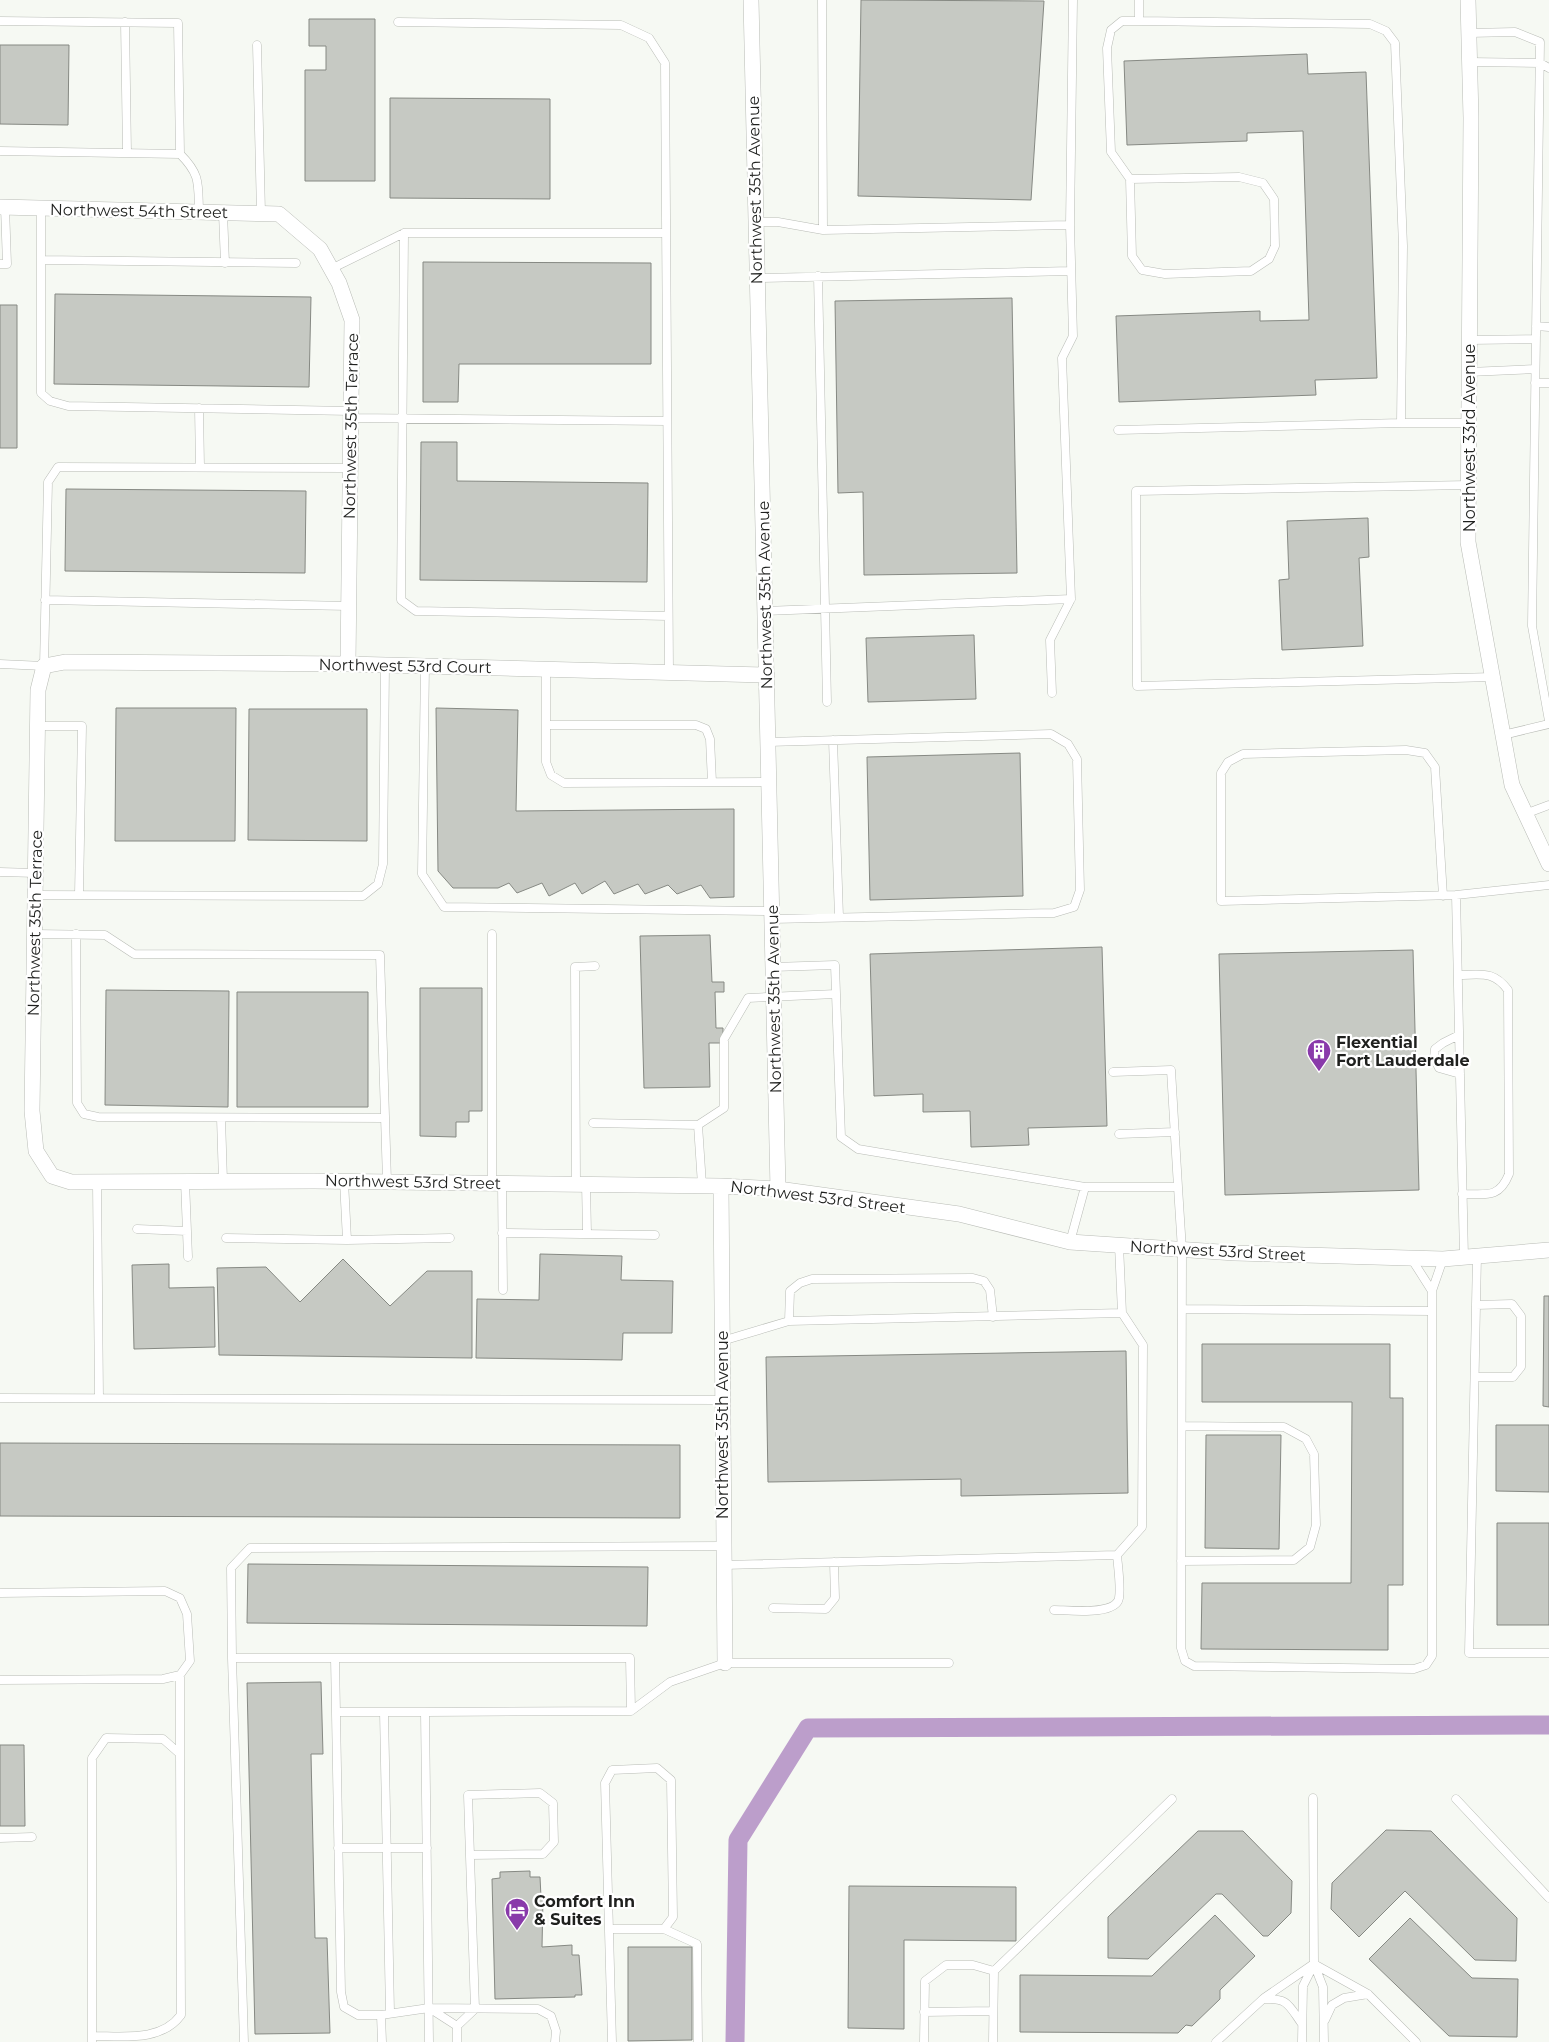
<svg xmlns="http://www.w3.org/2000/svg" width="1549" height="2042" viewBox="0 0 1549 2042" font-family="Montserrat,sans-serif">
  <rect width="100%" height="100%" fill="#f6f9f3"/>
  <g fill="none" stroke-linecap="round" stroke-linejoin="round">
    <path stroke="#bc9ecb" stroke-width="19" d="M735,2042L738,1840L808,1728L1549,1725"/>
  </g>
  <path fill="#c6c9c3" stroke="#868983" d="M861,0L1044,1L1031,200L858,196Z
    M309,19H375V181H305V70H326V46H309Z
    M0,45H69L68,125L0,124Z
    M1307,54L1308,74L1366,72L1377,378L1315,380L1316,395L1119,402L1116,316L1260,311V321L1309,320L1303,131L1247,133V141L1127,145L1124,61Z
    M390,98L550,99V199L390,198Z
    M423,262L651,263V364H459L458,402H423Z
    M55,294L311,297L309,387L54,384Z
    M1012,298L1017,573L864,575L863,492L838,493L835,301Z
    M0,305H17V448H0Z
    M421,442H457V481L648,483L647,582L420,580Z
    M66,489L306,491L305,573L65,571Z
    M1368,518L1369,557L1359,558L1363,646L1282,650L1279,580L1289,579L1287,521Z
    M974,635L976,699L868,702L866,638Z
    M116,708H236L235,841H115Z
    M436,708L518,710L516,811L734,809V897L710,898L701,885L677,894L668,885L645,894L638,884L614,894L605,881L582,894L575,883L549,896L542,883L517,893L509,883L498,888H453L438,871Z
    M249,709H367V841L248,840Z
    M1020,753L1023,896L870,900L867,757Z
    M710,935L712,982H724V992H715L716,1028H723V1043H709L710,1087L644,1088L640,936Z
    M1102,947L1107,1126L1028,1128L1029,1145L971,1147L970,1111L923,1112V1094L874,1096L870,954Z
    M1413,950L1419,1190L1225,1195L1219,954Z
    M420,988H482V1111H469V1122H456V1137L420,1136Z
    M106,990L229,991L228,1107L105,1105Z
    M237,992H368V1107H237Z
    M540,1254L622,1256L621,1280L673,1281L672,1333H623L622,1360L476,1358L477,1299L539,1300Z
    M343,1259L390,1306L427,1271H472V1358L219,1355L217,1268L266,1267L300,1302Z
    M169,1264V1288L214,1287L215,1347L134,1349L132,1265Z
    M1544,1296H1549V1407L1543,1406Z
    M1202,1344H1390V1398H1403V1585H1388V1650L1201,1649L1202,1583H1351L1352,1402H1202Z
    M1126,1351L1128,1493L961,1496V1479L768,1482L766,1357Z
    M1496,1425H1549V1492L1496,1491Z
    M1206,1435H1281L1279,1549L1205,1548Z
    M0,1443L680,1445V1518L0,1516Z
    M1497,1523H1549V1625H1497Z
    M248,1564L648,1567L647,1626L247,1623Z
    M321,1682L323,1754H311L315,1938H327L330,2033L255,2034L247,1683Z
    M0,1745H24L25,1826H0Z
    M1386,1830L1431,1831L1517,1918L1516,1961L1475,1960L1405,1891L1359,1937L1331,1909L1332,1883Z
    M1198,1831H1243L1292,1881L1291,1913L1268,1936H1263L1222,1894H1216L1148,1959L1108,1958V1917Z
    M530,1871V1877H540L541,1897H543L542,1947L572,1945V1955H579L582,1995H575V1997L495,1999L492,1879L500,1878V1872Z
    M849,1886L1016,1887V1941L904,1940V2029L848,2028Z
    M1215,1915L1255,1956L1220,1990V1999L1192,2026L1186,2025L1178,2033L1020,2032V1975L1152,1976Z
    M1410,1918L1472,1978L1518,1979L1517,2037L1449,2036L1369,1959Z
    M628,1947H692V2040L628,2041Z"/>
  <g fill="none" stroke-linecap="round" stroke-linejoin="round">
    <defs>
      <path id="service" d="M822,0L823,230L1070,225L1073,0
        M0,21L178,23L180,154C201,175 198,184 199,212
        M125,22L127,153
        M398,22L621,25L649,38L665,63L669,673
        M1469,33L1515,32L1540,42L1532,626L1549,721
        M257,45L261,213
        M1469,62L1540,63L1549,68
        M0,151L180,154
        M1130,179L1239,177L1263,183L1274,199L1275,246L1269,259L1251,271L1165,274L1142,270L1132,256L1130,179L1111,152L1107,48L1111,30L1122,21H1139
        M41,208V393L50,401L68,406L351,411
        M223,213L225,263
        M756,222H778L823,230
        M666,233H404L401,600L416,611L668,616
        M41,260L296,263
        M0,264H7L5,207
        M331,269L404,233
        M818,276L827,702
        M758,278L1071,271
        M1536,326L1549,327
        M1469,340L1535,339
        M1469,372L1535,369
        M1535,383H1549
        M199,408L200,467
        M351,418L667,421
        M1401,423H1469
        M1118,430L1401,423L1403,246L1395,43L1386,31L1370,24L1139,21V0
        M1469,485L1136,491L1137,686L1493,677
        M45,600L349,606
        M765,611L1071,599L1062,358L1073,336L1070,225
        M0,664L44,666L48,482L58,467L350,468
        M425,666L422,874L444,907L772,911
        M546,670V762L551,775L564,783L769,782
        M1052,693L1050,640L1071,599
        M546,725H696L706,729L710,739L712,782
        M38,726H82L79,895
        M1503,735L1549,724
        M833,740L839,917
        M768,742L1051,734L1068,744L1077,759L1080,890L1074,907L1054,913L772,919
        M1525,814L1549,805
        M0,872L36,873
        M35,895L363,896L378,884L383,864L385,665
        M1443,896L1435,767L1425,753L1406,750L1243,754L1228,762L1221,773V901L1456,895
        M35,934L105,935L134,954L380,955L387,1181
        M76,934L77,1103L84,1114L98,1117L385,1118
        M492,934V1182
        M773,967L835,965L841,1137L858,1149L1085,1187
        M1458,975C1481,975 1493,970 1508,990L1509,1174C1499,1199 1486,1194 1462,1194
        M1459,1035L1443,1043L1435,1049L1434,1058L1439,1068L1460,1074
        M1113,1072L1171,1070L1178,1187
        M221,1118L223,1181
        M593,1123L698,1125L702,1185
        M698,1125L724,1108V1039L748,998L836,994
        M1119,1134L1175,1132
        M185,1181L188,1257
        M97,1182L99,1398
        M502,1182L503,1290
        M576,1183L575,967L595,966
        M586,1183L587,1234
        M137,1229L187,1231
        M502,1233L655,1235
        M226,1238L347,1240L344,1181
        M347,1240L450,1238
        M1070,1242L1085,1187H1178L1182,1250L1181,1648L1185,1661L1194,1666L1414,1669L1426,1665L1432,1656V1291L1443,1259
        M1464,1257L1456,895L1549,885
        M1411,1258L1432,1291
        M1476,1305L1477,1256
        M1182,1309L1432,1311
        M789,1321L790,1291L800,1283L812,1279L973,1278L984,1281L990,1290L993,1317
        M722,1341L789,1321L1122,1313L1119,1245
        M1476,1377H1513L1521,1367V1316L1512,1304L1476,1305L1469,1653H1549
        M0,1398L722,1400
        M1181,1561L1294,1560L1310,1547L1316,1525L1314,1454L1306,1439L1284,1427L1182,1426
        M723,1565L1117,1555L1142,1527L1143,1345L1122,1313
        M0,1593L165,1591L180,1598L187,1614L190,1661L180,1675L163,1679L0,1680
        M773,1608L826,1609L835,1598L834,1562
        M1054,1610C1068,1610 1116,1616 1119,1598C1121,1587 1118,1567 1117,1555
        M232,1658L231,1568L250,1548L723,1546
        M335,1658L341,1992L344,2007L358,2015H381
        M336,1712H425
        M384,1712L390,2012
        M180,1754V1675
        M1313,1798L1314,1964L1323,1987L1324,2042
        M1456,1799L1549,1898
        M0,1838L32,1837
        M338,1848H427
        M609,1929H664L673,1917L671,1780L657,1768L612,1770L605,1783L612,2042
        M664,1929L697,1944L698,2042
        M1314,1964L1368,1994L1416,2042
        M1264,1998L1312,1965
        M429,2008L457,2026
        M924,2012L993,2011
        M1325,2020L1332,2005L1344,1998L1368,1994
        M92,2036C124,2036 161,2042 181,2015L180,1754L163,1739L106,1738L92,1758V2042
        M244,2042L232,1658H630L631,1711
        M382,2042L381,2015L429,2008L538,2009L551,2016L556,2031L555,2042
        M429,2042L425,1712L631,1711L670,1682L725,1663H949
        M457,2042V2026L475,2009L468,1795L540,1793L553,1803L554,1842L543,1854L470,1855
        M924,2042L925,1981L946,1965H973L994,1971
        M993,2042L994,1971L1172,1799
        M1216,2042L1263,1999C1288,1998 1288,2004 1302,2024
        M1302,2042L1303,1986L1314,1964"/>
      <path id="minor" d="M751,0L778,1189
        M1468,0L1471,118L1468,542L1512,785L1549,864
        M0,207L279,214L320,249L339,283L352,320L348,664
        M767,675L348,664L65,662L44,666L38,690L32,1111L36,1151L52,1176L71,1182L314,1181L721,1186L778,1189L959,1214L1070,1242L1235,1253L1443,1259L1549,1250
        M721,1186L725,1663"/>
    </defs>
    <use href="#service" stroke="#b9bcb6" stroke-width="9"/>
    <use href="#minor" stroke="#b9bcb6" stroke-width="16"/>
    <use href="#service" stroke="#fff" stroke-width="8"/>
    <use href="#minor" stroke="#fff" stroke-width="15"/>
  </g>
  <defs>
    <symbol id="building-pin" viewBox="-11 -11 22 30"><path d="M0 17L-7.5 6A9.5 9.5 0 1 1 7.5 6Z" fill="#893aaa" stroke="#fff"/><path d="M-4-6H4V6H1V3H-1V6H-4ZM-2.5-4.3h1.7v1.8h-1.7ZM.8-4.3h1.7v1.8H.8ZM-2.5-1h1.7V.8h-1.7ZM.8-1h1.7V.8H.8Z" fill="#fff"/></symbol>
    <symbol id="hotel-pin" viewBox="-11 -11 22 30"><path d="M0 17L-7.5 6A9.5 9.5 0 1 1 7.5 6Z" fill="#893aaa" stroke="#fff"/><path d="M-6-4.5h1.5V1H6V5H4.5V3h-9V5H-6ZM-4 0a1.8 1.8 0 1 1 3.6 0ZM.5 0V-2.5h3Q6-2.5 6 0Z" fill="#fff"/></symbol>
  </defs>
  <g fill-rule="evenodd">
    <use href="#building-pin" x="1305" y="1037" width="28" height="38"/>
    <use href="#hotel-pin" x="503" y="1896" width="28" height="38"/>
  </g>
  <g text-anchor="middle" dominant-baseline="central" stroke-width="4.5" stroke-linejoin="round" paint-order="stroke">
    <g font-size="16" fill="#1f201e" stroke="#fff">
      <text transform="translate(755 190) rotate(-91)">Northwest 35th Avenue</text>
      <text transform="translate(139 211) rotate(1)">Northwest 54th Street</text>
      <text transform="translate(351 426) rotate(-89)">Northwest 35th Terrace</text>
      <text transform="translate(1469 438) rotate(-90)">Northwest 33rd Avenue</text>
      <text transform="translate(765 595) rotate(-91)">Northwest 35th Avenue</text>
      <text transform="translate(405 666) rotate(1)">Northwest 53rd Court</text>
      <text transform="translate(35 923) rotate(-89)">Northwest 35th Terrace</text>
      <text transform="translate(774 999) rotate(-91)">Northwest 35th Avenue</text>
      <text transform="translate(413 1182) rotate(1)">Northwest 53rd Street</text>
      <text transform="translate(818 1197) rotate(7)">Northwest 53rd Street</text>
      <text transform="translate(1218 1251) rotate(3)">Northwest 53rd Street</text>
      <text transform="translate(722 1425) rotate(-90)">Northwest 35th Avenue</text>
    </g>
    <g font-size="16" font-weight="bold" fill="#1f201e" stroke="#fff" text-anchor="start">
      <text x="1336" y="1042">Flexential<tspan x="1336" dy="18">Fort Lauderdale</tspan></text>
      <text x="534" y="1901">Comfort Inn<tspan x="534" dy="18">&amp; Suites</tspan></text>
    </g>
  </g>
</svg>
